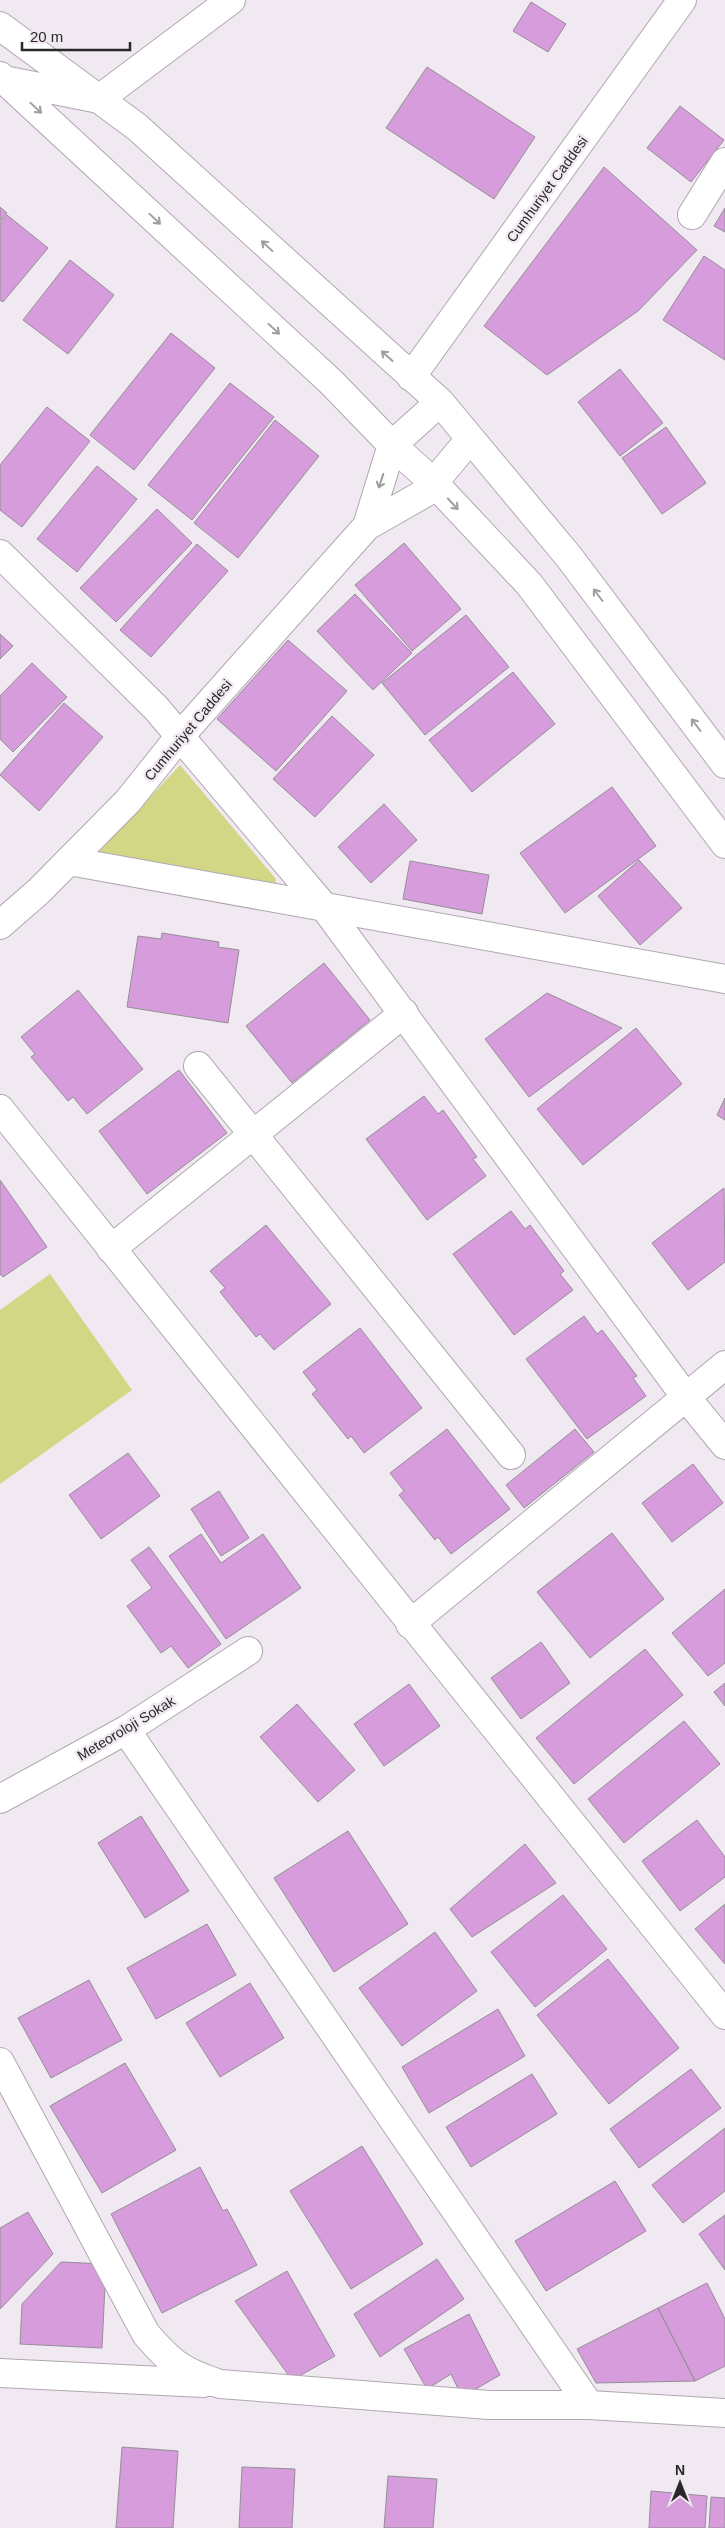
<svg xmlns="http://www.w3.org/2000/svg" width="725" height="2528" viewBox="0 0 725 2528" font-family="Helvetica,sans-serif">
  <rect width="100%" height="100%" fill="#f1e9f1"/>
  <path fill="#d1d784" d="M180,765L276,879L274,889L97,854Z
    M50,1274L132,1390L0,1484V1310Z"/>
  <path fill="#d69cdb" stroke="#958e96" d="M531,2L566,24L548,52L513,31Z
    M427,67L535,137L494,199L386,128Z
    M680,106L724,140L691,182L647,148Z
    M604,167L697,250L638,311L547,375L484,326Z
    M0,207L7,213L0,221Z
    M725,208V232L714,226Z
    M7,215L48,248L3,302L0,300V223Z
    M704,256L725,270V360L663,320Z
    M70,260L114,295L68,354L23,320Z
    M171,333L215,368L134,470L90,435Z
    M620,369L663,423L620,456L578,402Z
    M230,383L274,417L192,520L148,485Z
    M47,407L90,441L22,527L0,510V465Z
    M275,420L319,456L238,558L194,523Z
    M666,427L706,483L662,514L622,458Z
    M97,466L137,499L77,572L37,539Z
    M157,509L192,543L116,622L80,588Z
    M404,543L461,609L412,651L355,585Z
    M197,544L228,571L151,657L120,630Z
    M355,594L412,653L373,690L317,631Z
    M466,615L509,667L425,735L382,683Z
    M0,634L13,646L0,659Z
    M288,640L347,691L276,771L217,719Z
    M32,663L67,697L13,752L0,739V696Z
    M513,672L555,724L472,792L429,740Z
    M64,703L103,737L39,811L0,775Z
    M332,716L374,755L315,817L273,779Z
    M612,787L656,846L565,913L520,853Z
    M384,804L417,840L371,883L338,847Z
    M639,860L682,908L640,945L598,896Z
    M410,861L489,875L482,914L403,899Z
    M162,933L219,942L218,947L239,950L228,1023L127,1007L138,936L161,939Z
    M324,963L370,1020L292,1083L246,1026Z
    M78,990L143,1069L87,1114L73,1097L68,1101L31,1057L35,1054L21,1037Z
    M547,993L622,1028L529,1097L485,1039Z
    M636,1028L682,1084L583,1165L537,1109Z
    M179,1070L227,1133L147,1194L99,1131Z
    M424,1096L438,1114L443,1110L477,1157L473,1159L486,1176L427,1220L366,1139Z
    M725,1098V1120L717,1115Z
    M0,1180L47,1247L3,1277L0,1274Z
    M724,1188L725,1262L688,1290L652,1243Z
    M511,1211L525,1229L530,1225L564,1271L560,1274L573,1290L514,1335L453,1254Z
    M266,1225L331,1304L274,1350L260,1334L256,1337L220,1292L225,1288L210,1271Z
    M584,1316L597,1334L602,1330L637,1376L633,1378L646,1396L587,1439L526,1359Z
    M360,1328L422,1408L364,1453L351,1436L348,1439L312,1394L317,1390L303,1372Z
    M447,1429L510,1509L451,1554L438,1537L435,1540L399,1495L404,1491L390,1473Z
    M575,1429L594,1452L524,1508L506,1485Z
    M128,1453L160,1496L101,1539L69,1495Z
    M693,1464L723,1503L672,1542L642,1503Z
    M219,1491L249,1538L221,1556L191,1509Z
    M612,1533L664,1599L590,1658L537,1592Z
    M201,1534L221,1563L263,1534L301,1588L226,1639L169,1556Z
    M149,1547L221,1644L188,1668L171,1646L161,1653L127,1606L152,1588L131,1560Z
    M725,1589V1663L708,1676L672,1633Z
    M541,1642L570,1683L521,1719L491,1678Z
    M645,1649L683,1695L574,1784L536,1738Z
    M725,1683V1706L714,1692Z
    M409,1684L440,1726L384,1766L354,1724Z
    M297,1704L355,1770L318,1802L260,1737Z
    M684,1721L720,1764L624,1843L588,1799Z
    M141,1816L189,1891L145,1918L98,1843Z
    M697,1820L725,1857V1877L680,1911L642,1861Z
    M348,1831L408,1924L334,1972L274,1878Z
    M525,1844L556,1883L472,1937L450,1909Z
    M563,1895L607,1949L535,2007L491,1952Z
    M725,1904V1964L695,1929Z
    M207,1924L236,1975L156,2019L127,1968Z
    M435,1932L477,1991L402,2046L359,1988Z
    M608,1959L679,2048L609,2104L537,2015Z
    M89,1980L122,2040L51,2078L18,2018Z
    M250,1983L284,2038L220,2077L186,2023Z
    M498,2009L525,2056L429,2113L402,2067Z
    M125,2063L176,2150L102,2193L50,2106Z
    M691,2069L721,2108L639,2168L610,2129Z
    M532,2074L557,2114L471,2167L446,2127Z
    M725,2128V2191L683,2223L652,2185Z
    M362,2146L423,2244L351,2289L290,2191Z
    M200,2167L223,2211L227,2209L257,2265L162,2313L111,2214Z
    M615,2181L646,2231L546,2291L515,2241Z
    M28,2212L53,2254L0,2309V2228Z
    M725,2215V2270L699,2234Z
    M437,2259L464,2299L380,2357L354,2314Z
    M61,2262L106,2264L102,2348L20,2344L22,2304Z
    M287,2271L335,2356L292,2380L235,2301Z
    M707,2283L725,2319V2366L695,2381L658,2308Z
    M658,2308L695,2381L596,2383L577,2349Z
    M469,2314L500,2375L462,2397L451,2374L427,2389L404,2349Z
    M122,2447L178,2451L173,2528H116Z
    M242,2467L295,2469L292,2528H239Z
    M388,2476L437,2479L433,2528H384Z
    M651,2491L707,2496L705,2528H649Z
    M711,2497L725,2498V2528H709Z"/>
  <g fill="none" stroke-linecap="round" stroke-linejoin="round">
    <defs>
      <path id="minor" d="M0,26L137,127L440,402L569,557L725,764
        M0,76L331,382L392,445L434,483L529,584L725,844
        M4,80L99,99L231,0
        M692,215L725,162
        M411,377L682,0
        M367,526L392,445L440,402
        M0,554L156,708L325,908L685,1396L725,1445
        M69,861L725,979
        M0,925L39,891L128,801L180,736L367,526L425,493L470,439
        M198,1066L511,1455
        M0,1109L725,2015
        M111,1249L404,1013
        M410,1624L725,1365
        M126,1730L589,2405
        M0,1799L126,1730L248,1651
        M0,2062L146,2334C171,2363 182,2372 220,2384L489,2405H589L725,2413
        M0,2373L203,2383"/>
    </defs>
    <use href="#minor" stroke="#b0a8b0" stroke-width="30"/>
    <use href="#minor" stroke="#fff" stroke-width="28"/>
  </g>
  <defs><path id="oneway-shaft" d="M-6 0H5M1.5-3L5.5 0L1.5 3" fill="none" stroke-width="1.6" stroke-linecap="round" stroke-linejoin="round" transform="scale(1.25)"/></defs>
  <g stroke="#9f9e9f">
    <use href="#oneway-shaft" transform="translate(36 108) rotate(43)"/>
    <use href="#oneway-shaft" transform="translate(155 219) rotate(43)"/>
    <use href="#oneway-shaft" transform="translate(267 246) rotate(-137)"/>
    <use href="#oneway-shaft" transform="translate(274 329) rotate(43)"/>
    <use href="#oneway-shaft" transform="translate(387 356) rotate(-138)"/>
    <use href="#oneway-shaft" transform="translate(381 481) rotate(108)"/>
    <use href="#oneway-shaft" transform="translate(453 504) rotate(47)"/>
    <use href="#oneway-shaft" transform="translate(598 595) rotate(-127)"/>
    <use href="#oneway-shaft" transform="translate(696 725) rotate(-127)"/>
  </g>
  <g text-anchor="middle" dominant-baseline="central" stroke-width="5" stroke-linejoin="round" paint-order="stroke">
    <g font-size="14" fill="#2a272a" stroke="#f1e9f1">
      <text transform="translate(547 189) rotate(-54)">Cumhuriyet Caddesi</text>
      <text transform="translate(188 730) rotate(-50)">Cumhuriyet Caddesi</text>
      <text transform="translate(126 1728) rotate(-31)">Meteoroloji Sokak</text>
    </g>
  </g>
  <g transform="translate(680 2483)" stroke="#f1e9f1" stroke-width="4" paint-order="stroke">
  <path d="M0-4L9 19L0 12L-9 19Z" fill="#2a272a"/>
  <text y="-8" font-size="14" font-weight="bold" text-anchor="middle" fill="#2a272a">N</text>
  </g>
  <path d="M22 42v8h108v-8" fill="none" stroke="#2a272a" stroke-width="2.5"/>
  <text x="30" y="42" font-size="15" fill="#2a272a" stroke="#f1e9f1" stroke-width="4" paint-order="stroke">20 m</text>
</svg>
